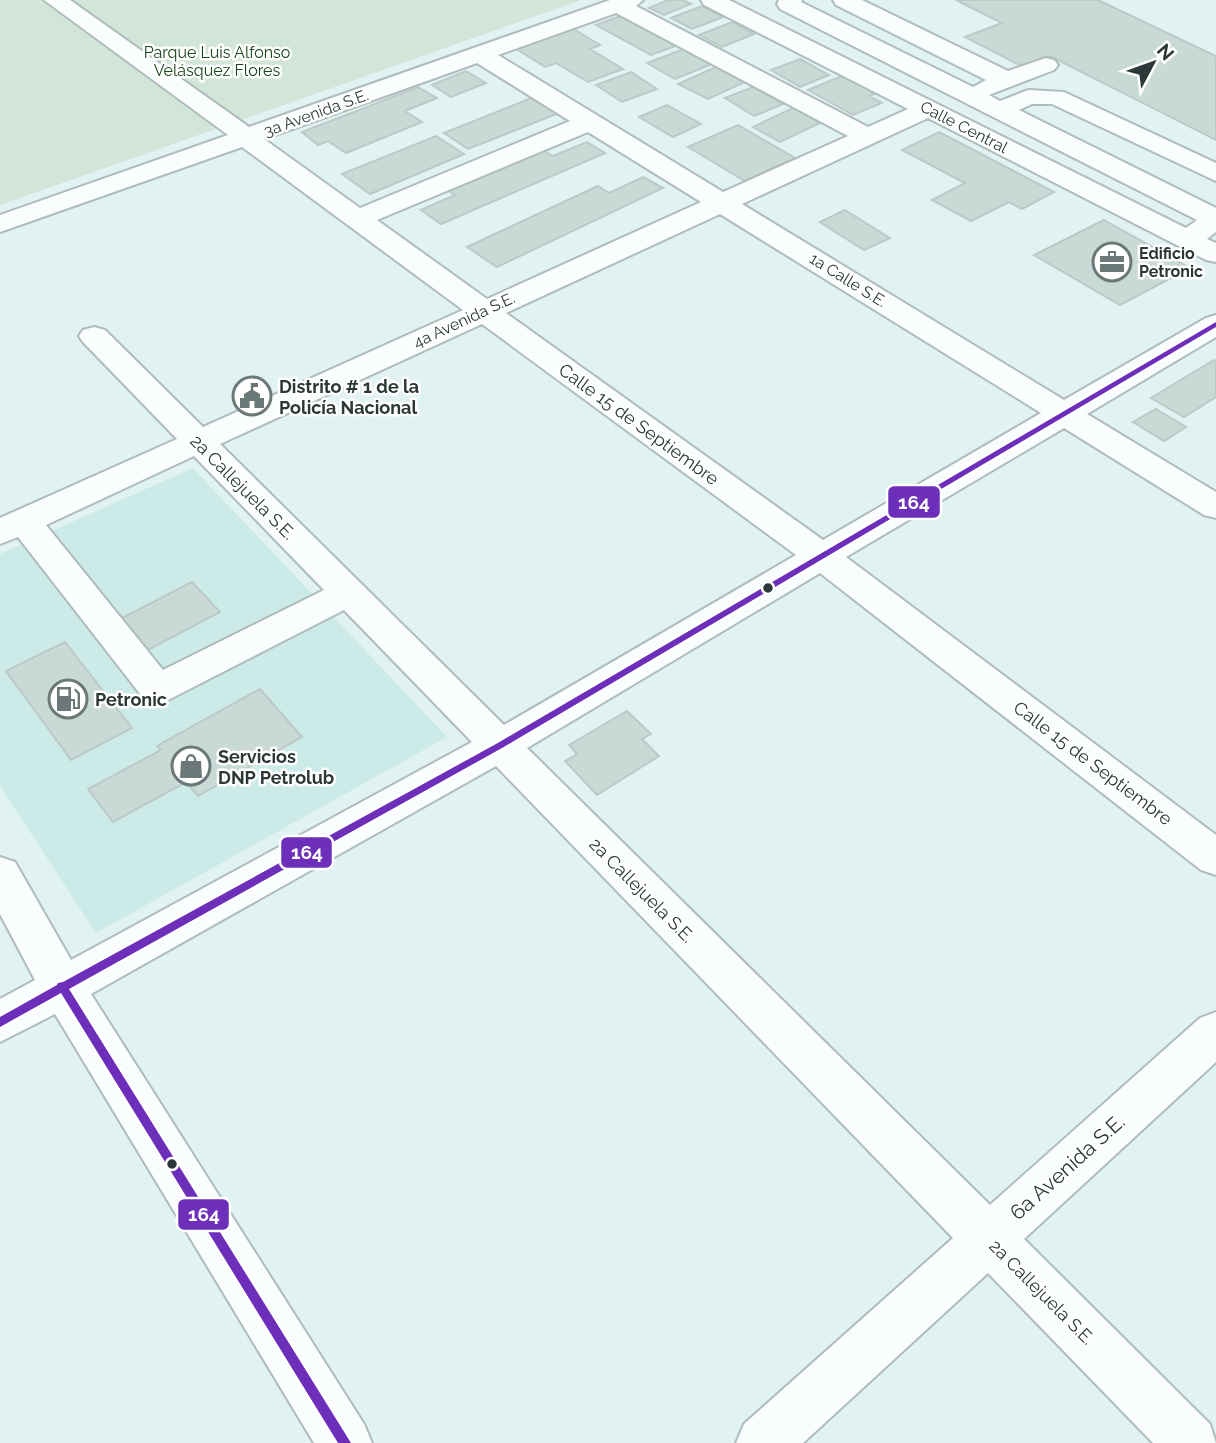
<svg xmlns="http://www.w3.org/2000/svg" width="1216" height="1443" viewBox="0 0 1216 1443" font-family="Raleway,sans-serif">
  <rect width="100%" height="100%" fill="#e0f2f1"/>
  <path fill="#cbeae8" d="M193,468L447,737L96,933L0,786V554Z"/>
  <path fill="#d2e5d9" d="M0,0H581L0,205Z"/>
  <path fill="#c9dad6" stroke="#bcc9c6" stroke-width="2" d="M668,0H683L691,4L664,15L649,8Z
    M956,0H1098L1216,56V140L1050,56L1023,67L965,37L1002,23Z
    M702,6L723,17L692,29L671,18Z
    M623,15L678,45L651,55L596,25Z
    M732,22L754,34L722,47L699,35Z
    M572,28L600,45L590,49L623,69L588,82L556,63L545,67L515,48Z
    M684,49L712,64L675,79L647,63Z
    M800,59L829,75L800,87L771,70Z
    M718,66L747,81L708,99L678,84Z
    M466,71L486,83L451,97L432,85Z
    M631,72L657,89L622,102L596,85Z
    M849,73L882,91L869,96L882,103L853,115L808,90Z
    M418,87L437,98L405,111L422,122L346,153L328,141L318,145L302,132Z
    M753,87L783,104L754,116L725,98Z
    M534,97L559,113L468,149L444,133Z
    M667,105L701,124L673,137L639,117Z
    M793,108L820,123L780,142L753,127Z
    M738,125L795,158L745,181L688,147Z
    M939,132L1054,192L1022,209L1009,202L971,221L932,200L965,183L902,150Z
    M436,136L464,154L370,194L342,174Z
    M587,142L605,153L441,224L421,210L455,195L446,189L541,149L553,156Z
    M643,177L663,188L497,267L467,247L598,186L609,193Z
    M845,210L890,238L864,250L820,222Z
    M1104,220L1190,268L1120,305L1034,255Z
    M1214,360L1216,362V397L1184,417L1151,398Z
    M1156,409L1186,427L1164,441L1133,422Z
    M192,582L220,612L144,652L118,620Z
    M65,642L132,728L71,760L6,671Z
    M260,689L302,737L198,796L186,782L113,822L88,789L161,750L157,746Z
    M627,711L651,734L642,739L659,756L597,795L565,761L577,754L569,745Z"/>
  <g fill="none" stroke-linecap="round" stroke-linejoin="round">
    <defs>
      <path id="minor" d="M44,0H70L249,127L610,0H643L636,6L868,127L908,109L704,5L701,0H729L1186,228L1197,220L780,9L777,4L779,0H802L801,2L973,87L986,80L836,5L833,0H862L1008,71L1046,58L1054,60L1058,65L1054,70L989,95L1000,101L1028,90L1064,92L1216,163V181L1052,104H1032L1019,110L1216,208V232L1207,239L1216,243V262L1206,260L928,118L742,204L1064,400L1206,318L1216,315V337L1087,414L1216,492V518L1204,515L1064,428L846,557L1216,835V875L1201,870L820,573L527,748L990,1205L1200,1018L1216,1012V1062L1024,1239L1210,1424L1216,1443H1153L988,1273L803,1443H736L744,1424L953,1238L496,766L91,994L364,1424L372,1443H314L55,1014L0,1042V999L35,980L0,914V857L15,862L71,960L472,742L344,610L170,699L157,703L144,699L18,537L0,544V518L177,439L83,342L79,336L83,330L94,327L105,330L203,427L463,310L242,147L0,232V215L228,135ZM616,13L848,136L723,192L498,55ZM477,63L570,121L360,208L264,139ZM588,132L701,202L487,299L377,220ZM720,214L1041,413L823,540L506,313ZM482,324L796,555L504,725L220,444ZM194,456L324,590L163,670L46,525Z"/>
    </defs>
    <use href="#minor" stroke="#aebcbb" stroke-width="4"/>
    <use href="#minor" fill="#fafdfd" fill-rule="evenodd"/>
    <defs>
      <path id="bus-1" d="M1216,322V327L502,748L69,989L351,1443H338L61,993L0,1027V1017L57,985L58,983L63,982L496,744Z"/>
    </defs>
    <use href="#bus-1" stroke="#fff" stroke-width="5"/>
    <use href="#bus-1" fill="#6d2fba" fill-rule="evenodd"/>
  </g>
  <defs>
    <symbol id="office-ring" viewBox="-11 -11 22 22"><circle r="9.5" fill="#fff" stroke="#6a7978" stroke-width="1.5"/><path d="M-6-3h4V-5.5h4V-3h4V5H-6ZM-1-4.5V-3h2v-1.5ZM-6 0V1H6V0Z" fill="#6a7978"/></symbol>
    <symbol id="civic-ring" viewBox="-11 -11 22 22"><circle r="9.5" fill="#fff" stroke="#6a7978" stroke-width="1.5"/><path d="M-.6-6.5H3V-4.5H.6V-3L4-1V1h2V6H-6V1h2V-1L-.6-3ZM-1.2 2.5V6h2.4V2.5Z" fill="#6a7978"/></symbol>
    <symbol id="fuel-ring" viewBox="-11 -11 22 22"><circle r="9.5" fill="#fff" stroke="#6a7978" stroke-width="1.5"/><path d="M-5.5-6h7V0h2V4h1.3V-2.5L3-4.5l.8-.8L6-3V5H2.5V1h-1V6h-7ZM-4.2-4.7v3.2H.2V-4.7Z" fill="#6a7978"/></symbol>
    <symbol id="shop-ring" viewBox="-11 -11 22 22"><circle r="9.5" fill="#fff" stroke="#6a7978" stroke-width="1.5"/><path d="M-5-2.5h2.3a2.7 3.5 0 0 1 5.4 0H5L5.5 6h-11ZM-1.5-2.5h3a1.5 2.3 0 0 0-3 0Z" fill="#6a7978"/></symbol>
  </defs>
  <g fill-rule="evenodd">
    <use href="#office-ring" x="1090" y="240" width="44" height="44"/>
    <use href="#civic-ring" x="230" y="374" width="44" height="44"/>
    <use href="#fuel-ring" x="46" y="677" width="44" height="44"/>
    <use href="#shop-ring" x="169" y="744" width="44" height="44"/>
  </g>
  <g fill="#2b3837" stroke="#fff" stroke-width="2.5">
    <circle cx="768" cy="588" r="6"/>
    <circle cx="172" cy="1164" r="6"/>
  </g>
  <g text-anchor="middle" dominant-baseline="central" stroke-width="5" stroke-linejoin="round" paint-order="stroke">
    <g font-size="16" fill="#18451b" stroke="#fff">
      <text x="217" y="52">Parque Luis Alfonso<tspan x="217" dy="18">Velásquez Flores</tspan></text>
    </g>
    <g font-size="16" fill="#2b3837" stroke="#fff">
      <text transform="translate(316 113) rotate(-20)">3a Avenida S.E.</text>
      <text transform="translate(964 127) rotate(27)">Calle Central</text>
      <text transform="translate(848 280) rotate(32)">1a Calle S.E.</text>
      <text transform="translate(464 320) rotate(-25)">4a Avenida S.E.</text>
    </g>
    <g font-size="16" font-weight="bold" fill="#2b3837" stroke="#fff" text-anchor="start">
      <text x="1139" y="253">Edificio<tspan x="1139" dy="18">Petronic</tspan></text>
    </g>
    <g font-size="18" font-weight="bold" fill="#2b3837" stroke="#fff" text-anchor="start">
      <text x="279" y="386">Distrito # 1 de la<tspan x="279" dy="21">Policía Nacional</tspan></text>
      <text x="95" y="699">Petronic</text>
      <text x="218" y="756">Servicios<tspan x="218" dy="21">DNP Petrolub</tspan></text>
    </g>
    <g font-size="18" fill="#2b3837" stroke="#fff">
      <text transform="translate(639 424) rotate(36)">Calle 15 de Septiembre</text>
      <text transform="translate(243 487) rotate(45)">2a Callejuela S.E.</text>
      <text transform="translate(1093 763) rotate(37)">Calle 15 de Septiembre</text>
      <text transform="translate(642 890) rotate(45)">2a Callejuela S.E.</text>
      <text transform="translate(1042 1292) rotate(45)">2a Callejuela S.E.</text>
    </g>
    <g font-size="21" fill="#2b3837" stroke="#fff">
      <text transform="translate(1067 1167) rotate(-42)">6a Avenida S.E.</text>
    </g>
  </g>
  <g stroke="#fff" stroke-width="2.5">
    <rect x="887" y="485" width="54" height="34" rx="7" fill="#6d2fba"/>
    <rect x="280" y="836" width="53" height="33" rx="7" fill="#6d2fba"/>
    <rect x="177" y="1198" width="53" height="33" rx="7" fill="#6d2fba"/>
  </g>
  <g font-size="19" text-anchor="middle" font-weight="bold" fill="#fff">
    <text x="914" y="509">164</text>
    <text x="307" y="859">164</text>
    <text x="204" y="1221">164</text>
  </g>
  <g transform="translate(1153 63) rotate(49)" stroke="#ffffff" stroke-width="5" paint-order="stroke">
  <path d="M0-5L12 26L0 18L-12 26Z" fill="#2b3837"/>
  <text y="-10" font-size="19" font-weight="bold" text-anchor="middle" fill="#2b3837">N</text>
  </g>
</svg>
